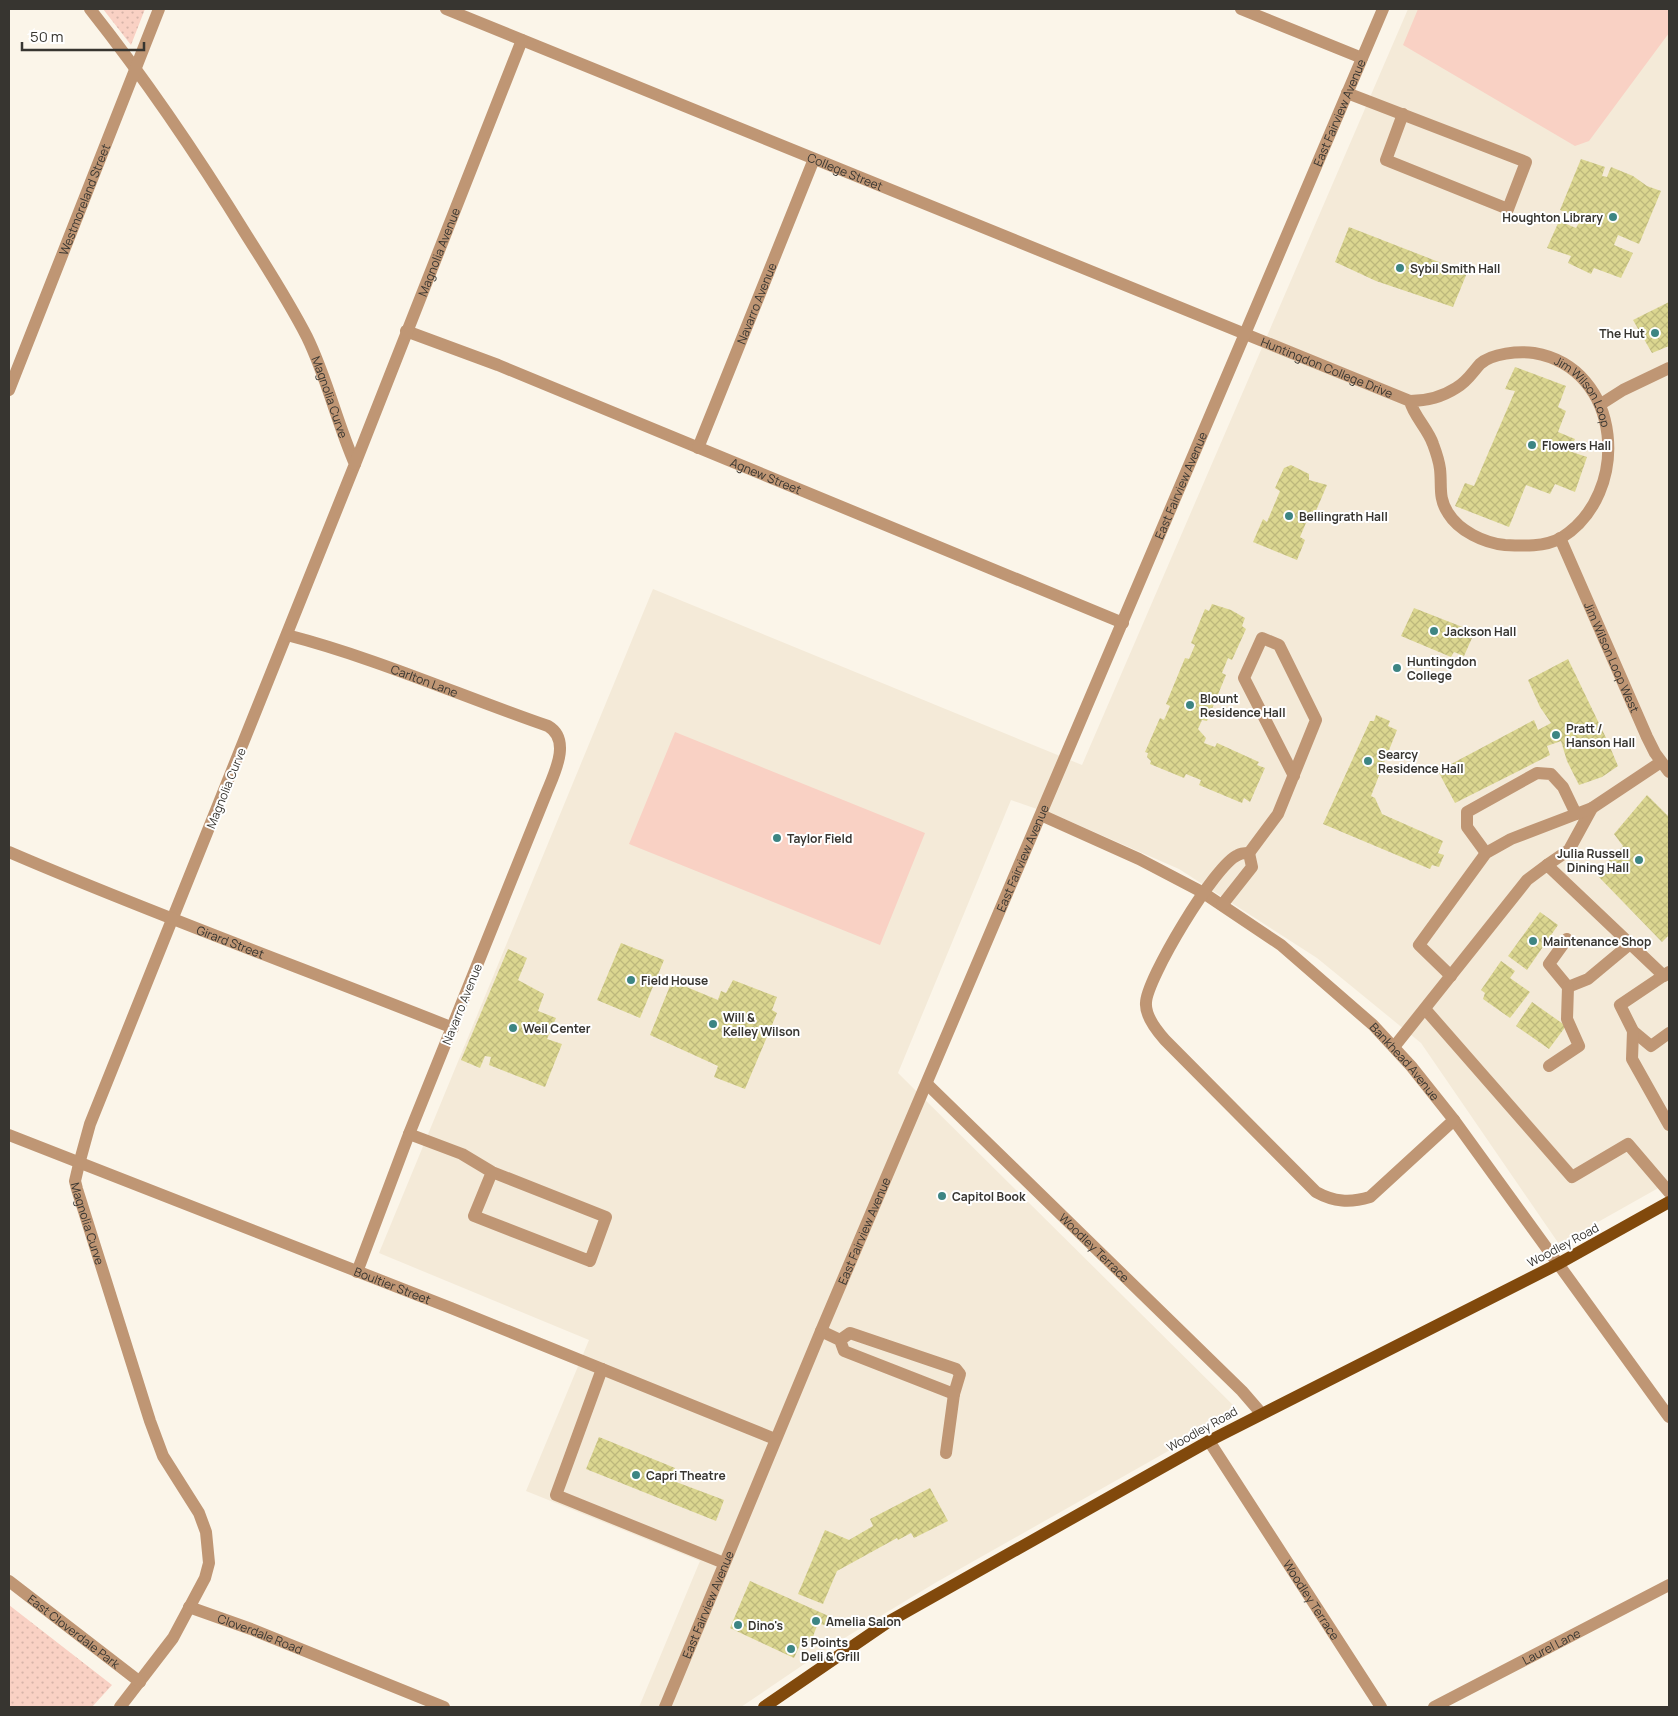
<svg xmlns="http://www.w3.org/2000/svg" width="1678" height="1716" viewBox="0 0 1678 1716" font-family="Manrope,sans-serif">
  <defs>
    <pattern id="grass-dots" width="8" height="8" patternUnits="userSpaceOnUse" patternTransform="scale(1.25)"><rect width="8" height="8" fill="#f9d1c4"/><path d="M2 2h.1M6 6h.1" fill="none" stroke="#d6b4a9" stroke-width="1.8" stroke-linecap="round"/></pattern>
    <pattern id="building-cross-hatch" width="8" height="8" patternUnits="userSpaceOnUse" patternTransform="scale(1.25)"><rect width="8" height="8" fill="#dbd690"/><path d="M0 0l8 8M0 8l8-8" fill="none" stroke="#bdb87c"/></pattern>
  </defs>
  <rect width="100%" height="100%" fill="#fbf5e9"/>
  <path fill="#f4ead8" d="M1408,9H1669V1182L1559,1244L1421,1043L1317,958L1179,869L1060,817L1011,800L898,1073L1239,1411L935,1583L828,1648L741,1707H639L700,1561L526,1491L589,1340L379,1253L653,589L1082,765Z"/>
  <path fill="url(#grass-dots)" d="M103,9H145L131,45Z
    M9,1605L112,1685L92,1707H9Z"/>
  <path fill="#f9d1c4" d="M1418,9H1669V33L1589,141L1575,146L1403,45Z
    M675,732L925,833L880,945L629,844Z"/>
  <path fill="url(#building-cross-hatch)" d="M1581,159L1605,167L1602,176L1607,177L1611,167L1633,176L1647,186L1661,191L1639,244L1618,235L1614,245L1633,253L1621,278L1594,268L1591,274L1568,263L1571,256L1547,248L1559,221L1576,228L1581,219L1560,210Z
    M1349,227L1467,273L1453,307L1376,281L1335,262Z
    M1669,302V346L1652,353L1633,320Z
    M1515,367L1566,386L1558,407L1566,411L1558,432L1575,439L1569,451L1587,457L1575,492L1555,484L1550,494L1526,485L1509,527L1455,506L1465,483L1474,486L1515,391L1505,389Z
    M1291,465L1309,474V480L1327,485L1315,513L1311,511L1300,537L1305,540L1297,560L1253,542L1263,519L1267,522L1280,491L1275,488L1284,468Z
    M1212,604L1231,610L1245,618L1242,626L1246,629L1232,660L1228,658L1222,673L1226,675L1207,721L1202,720L1198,729L1206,738L1204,743L1215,747L1217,743L1259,762L1257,765L1265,768L1250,802L1244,798L1242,803L1199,785L1201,780L1186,774L1184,778L1150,764L1151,761L1147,757L1148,753L1145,752L1160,718L1164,720L1170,706L1166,704L1185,658L1189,659L1195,645L1191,643L1205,609L1209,611Z
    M1414,608L1465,628L1462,633L1472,638L1464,656L1454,652L1451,657L1401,636Z
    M1568,659L1607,740L1618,766L1602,777L1579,785L1567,761L1561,741L1547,746L1550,755L1455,803L1438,771L1534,720L1538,730L1551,723L1540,707L1528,680Z
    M1376,715L1390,721L1388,726L1397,730L1371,796L1375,798L1382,814L1443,841L1438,853L1444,855L1439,867L1432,865L1430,869L1323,824L1370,721H1374Z
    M1647,795L1669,817V935L1662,942L1596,874L1623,846L1614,834Z
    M1540,912L1558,925L1527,970L1508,956Z
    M621,943L664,960L640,1018L597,1000Z
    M508,949L527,958L518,980L544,994L538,1011L556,1018L547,1039L562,1044L545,1087L489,1065L491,1057L485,1056L480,1068L461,1060Z
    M1501,961L1515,971L1510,978L1530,992L1510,1018L1483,999L1485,993L1481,990Z
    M733,980L777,997L772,1010L777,1013L745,1089L714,1077L718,1066L650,1035L672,981L718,1000L721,991L726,993Z
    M1532,1002L1566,1026L1549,1049L1516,1026Z
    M599,1437L675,1468L671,1480L724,1500L716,1521L586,1469Z
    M930,1488L948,1521L914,1538L911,1533L898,1540L897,1538L837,1571L823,1604L798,1594L825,1530L849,1540L873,1526L870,1519Z
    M750,1581L833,1618L829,1627L818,1623L811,1642L803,1638L794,1658L730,1628Z"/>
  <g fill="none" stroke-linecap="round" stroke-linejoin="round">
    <g stroke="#bf9674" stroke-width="12">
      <path id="s1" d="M90,9C147,81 199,158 247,236C268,269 289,302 307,337C327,378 337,423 355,464L90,1124L79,1164L75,1181L77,1189L150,1421L163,1456L199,1513L206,1532L209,1563L205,1578L173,1638L120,1707"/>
      <path id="s2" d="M446,9L1410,401C1426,401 1442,397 1456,388C1467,382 1472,373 1480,364C1492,353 1519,351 1534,353C1623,368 1632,494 1561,538C1545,547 1523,546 1505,545C1484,543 1459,531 1448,513C1438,498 1442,486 1440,469C1439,461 1436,452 1433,444C1428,429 1413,415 1410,401"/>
      <path d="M1241,9L1362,58"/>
      <path d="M1347,93L1526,162L1508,209L1386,160L1403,114"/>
      <path id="s3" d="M406,331L498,365L1123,623"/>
      <path id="s4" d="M9,390L159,9"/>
      <path d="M1601,404L1623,390L1669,368"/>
      <path id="s5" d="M698,448L814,159"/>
      <path id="s6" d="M355,464L522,40"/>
      <path id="s7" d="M1560,538L1647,737L1655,753L1669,772"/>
      <path id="s8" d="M287,635C376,658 461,696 548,726C572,740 554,774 546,794L409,1134L357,1272"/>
      <path id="s9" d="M1041,815L1139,859L1202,892L1281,945L1373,1025L1411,1066L1454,1120L1669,1417"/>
      <path id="s10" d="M9,852C155,915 305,969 453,1028"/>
      <path d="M1249,853L1278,814L1316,720L1279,645L1262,638L1244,678L1294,776"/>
      <path d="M1486,853L1467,827V812L1537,773L1551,774L1563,787L1576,814"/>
      <path d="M1547,865L1569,850L1592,808L1661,762"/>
      <path d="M1222,905L1252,867L1249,853C1246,853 1241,853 1238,855C1215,864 1146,980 1146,1003C1145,1016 1157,1031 1165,1040L1316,1192C1334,1202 1350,1203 1370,1197L1454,1120"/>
      <path d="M1567,939L1549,964L1568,987L1588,979L1630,944"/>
      <path d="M1669,972L1620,1005L1633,1031L1651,1046L1669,1033"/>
      <path d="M1451,976L1419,945L1486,853L1511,839L1592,808"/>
      <path d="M1425,1009L1572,1177L1628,1144L1669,1192"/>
      <path d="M1633,1031L1632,1059L1669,1125"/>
      <path d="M1394,1047L1527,880L1547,865L1664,976"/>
      <path d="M1549,1066L1579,1046L1567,1019L1568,987"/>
      <path id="s11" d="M927,1084L1242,1391L1261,1413"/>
      <path d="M409,1134L462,1154L492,1172L606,1217L590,1261L474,1216L492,1172"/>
      <path id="s12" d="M9,1135L451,1308L775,1439"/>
      <path d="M821,1331L840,1340L844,1351L954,1394L960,1374L956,1369L850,1333L840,1340"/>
      <path d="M602,1369L556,1495L724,1563"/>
      <path id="s13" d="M1209,1441L1381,1707"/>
      <path d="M946,1453L954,1394"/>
      <path id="s14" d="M9,1581L140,1682"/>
      <path id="s15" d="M189,1607L251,1629L444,1707"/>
      <path id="s16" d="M665,1707L821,1331L1383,9"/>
      <path id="s17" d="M1434,1707L1669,1585"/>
    </g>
    <path stroke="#81490c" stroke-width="12" d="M764,1707L888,1622L1209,1441L1558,1264L1669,1202"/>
  </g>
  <g fill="#3d8583" stroke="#fff" stroke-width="2">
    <circle cx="1613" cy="217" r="5"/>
    <circle cx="1400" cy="268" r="5"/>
    <circle cx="1655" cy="333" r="5"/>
    <circle cx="1532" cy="445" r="5"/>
    <circle cx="1289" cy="516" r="5"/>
    <circle cx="1434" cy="631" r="5"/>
    <circle cx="1397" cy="668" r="5"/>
    <circle cx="1190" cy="705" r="5"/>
    <circle cx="1556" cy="735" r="5"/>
    <circle cx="1368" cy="761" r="5"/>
    <circle cx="777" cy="838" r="5"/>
    <circle cx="1639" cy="860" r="5"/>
    <circle cx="1533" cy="941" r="5"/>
    <circle cx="631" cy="980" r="5"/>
    <circle cx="713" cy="1024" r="5"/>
    <circle cx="513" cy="1028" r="5"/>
    <circle cx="942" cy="1196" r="5"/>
    <circle cx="636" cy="1475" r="5"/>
    <circle cx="816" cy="1621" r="5"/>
    <circle cx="738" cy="1625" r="5"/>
    <circle cx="791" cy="1649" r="5"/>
  </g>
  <g text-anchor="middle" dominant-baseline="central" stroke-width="4" stroke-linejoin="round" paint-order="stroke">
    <g font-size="12" fill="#373530" stroke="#fff">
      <text stroke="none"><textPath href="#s16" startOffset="1731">East Fairview Avenue</textPath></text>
      <text stroke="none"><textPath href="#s2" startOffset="431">College Street</textPath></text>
      <text stroke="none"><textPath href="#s4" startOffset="205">Westmoreland Street</textPath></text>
      <text stroke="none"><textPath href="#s6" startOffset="228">Magnolia Avenue</textPath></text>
      <text stroke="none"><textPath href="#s5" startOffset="156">Navarro Avenue</textPath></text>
      <text stroke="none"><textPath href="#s2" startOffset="951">Huntingdon College Drive</textPath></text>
      <text stroke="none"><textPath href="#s2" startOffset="1246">Jim Wilson Loop</textPath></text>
      <text stroke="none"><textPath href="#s1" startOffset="458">Magnolia Curve</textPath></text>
      <text stroke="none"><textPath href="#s3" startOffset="388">Agnew Street</textPath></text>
      <text stroke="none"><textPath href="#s16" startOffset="1326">East Fairview Avenue</textPath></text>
      <text stroke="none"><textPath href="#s7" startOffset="130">Jim Wilson Loop West</textPath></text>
      <text stroke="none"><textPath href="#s8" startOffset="145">Carlton Lane</textPath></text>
      <text transform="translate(226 788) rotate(-68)">Magnolia Curve</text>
      <text stroke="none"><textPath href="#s16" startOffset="921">East Fairview Avenue</textPath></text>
      <text stroke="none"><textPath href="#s10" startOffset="239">Girard Street</textPath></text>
      <text transform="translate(462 1004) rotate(-68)">Navarro Avenue</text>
      <text stroke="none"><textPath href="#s9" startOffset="444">Bankhead Avenue</textPath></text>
      <text stroke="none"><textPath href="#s1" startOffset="1344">Magnolia Curve</textPath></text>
      <text stroke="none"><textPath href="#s16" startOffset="516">East Fairview Avenue</textPath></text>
      <text transform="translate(1563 1245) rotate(-28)">Woodley Road</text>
      <text stroke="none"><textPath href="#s11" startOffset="234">Woodley Terrace</textPath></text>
      <text stroke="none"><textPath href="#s12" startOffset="412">Boultier Street</textPath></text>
      <text transform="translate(1202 1429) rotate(-29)">Woodley Road</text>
      <text stroke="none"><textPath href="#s13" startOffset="189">Woodley Terrace</textPath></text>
      <text stroke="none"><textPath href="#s16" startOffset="111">East Fairview Avenue</textPath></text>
      <text stroke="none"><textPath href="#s14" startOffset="82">East Cloverdale Park</textPath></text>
      <text stroke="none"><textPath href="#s15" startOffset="76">Cloverdale Road</textPath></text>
      <text stroke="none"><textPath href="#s17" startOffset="132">Laurel Lane</textPath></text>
    </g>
    <g font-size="12" font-weight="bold" fill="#373530" stroke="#fff" text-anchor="start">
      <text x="1603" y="217" text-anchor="end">Houghton Library</text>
      <text x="1410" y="268">Sybil Smith Hall</text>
      <text x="1645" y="333" text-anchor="end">The Hut</text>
      <text x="1542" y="445">Flowers Hall</text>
      <text x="1299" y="516">Bellingrath Hall</text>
      <text x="1444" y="631">Jackson Hall</text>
      <text x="1407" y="661">Huntingdon<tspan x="1407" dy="14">College</tspan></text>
      <text x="1200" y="698">Blount<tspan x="1200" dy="14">Residence Hall</tspan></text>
      <text x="1566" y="728">Pratt /<tspan x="1566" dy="14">Hanson Hall</tspan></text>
      <text x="1378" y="754">Searcy<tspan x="1378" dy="14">Residence Hall</tspan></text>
      <text x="787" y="838">Taylor Field</text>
      <text x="1629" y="853" text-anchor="end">Julia Russell<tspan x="1629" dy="14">Dining Hall</tspan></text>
      <text x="1543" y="941">Maintenance Shop</text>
      <text x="641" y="980">Field House</text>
      <text x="723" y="1017">Will &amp;<tspan x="723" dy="14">Kelley Wilson</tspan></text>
      <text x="523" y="1028">Weil Center</text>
      <text x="952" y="1196">Capitol Book</text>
      <text x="646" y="1475">Capri Theatre</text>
      <text x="826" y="1621">Amelia Salon</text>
      <text x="748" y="1625">Dino's</text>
      <text x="801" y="1642">5 Points<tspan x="801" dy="14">Deli &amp; Grill</tspan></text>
    </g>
  </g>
  <rect width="1678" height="1716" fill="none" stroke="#373530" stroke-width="20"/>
  <path d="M22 42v8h122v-8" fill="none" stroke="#373530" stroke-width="2.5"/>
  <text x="30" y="42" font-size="15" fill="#373530" stroke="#ffffff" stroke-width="4" paint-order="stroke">50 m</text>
</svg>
